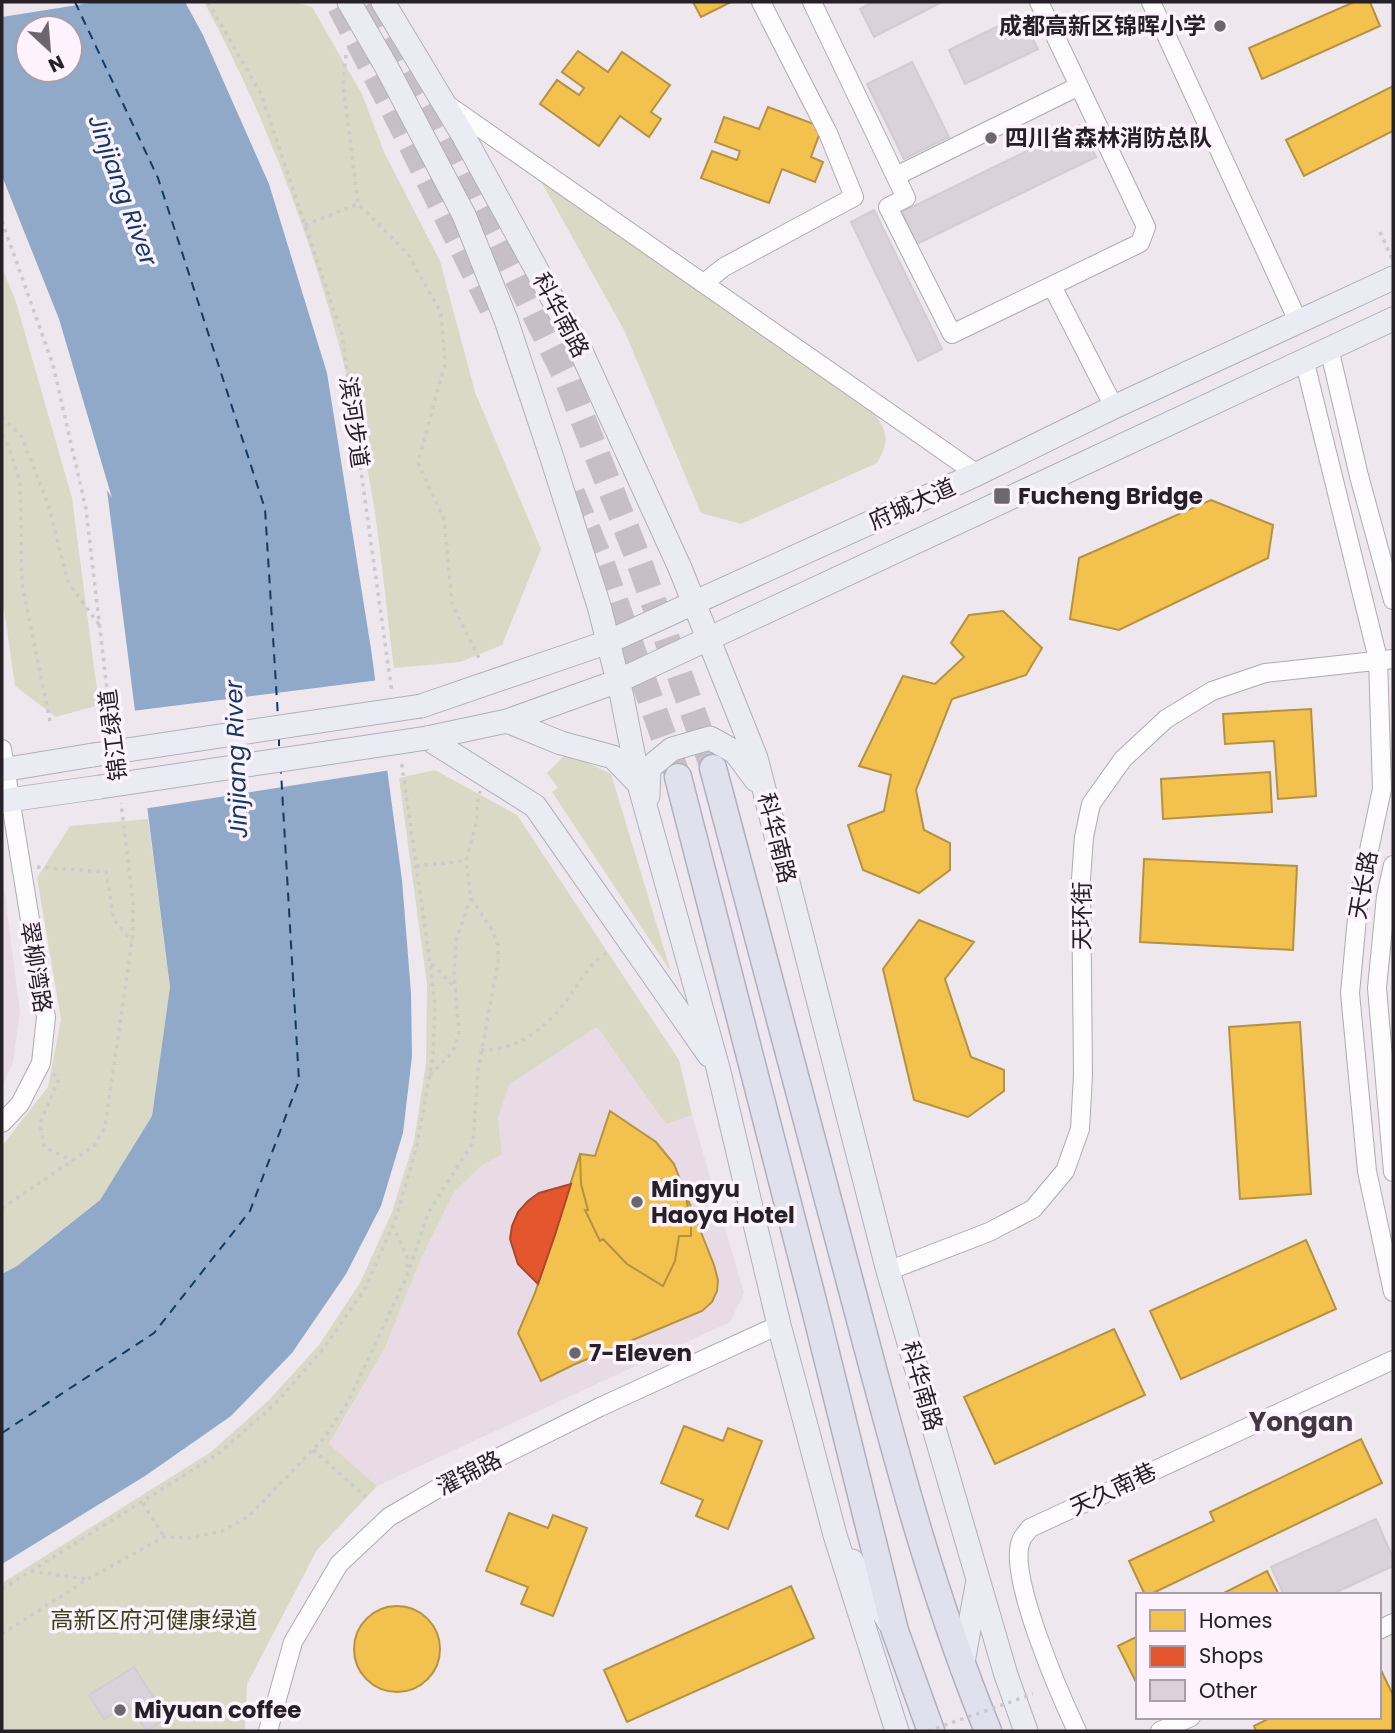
<svg xmlns="http://www.w3.org/2000/svg" width="1395" height="1733" viewBox="0 0 1395 1733" font-family="Poppins,'Noto Sans SC',sans-serif">
  <rect width="100%" height="100%" fill="#eee8ee"/>
  <path fill="#e9dbe6" d="M2,871L20,1012L13,1062L2,1087Z
    M597,1027L666,1123L692,1115L744,1293L730,1322L377,1486L329,1445L384,1350L420,1261L454,1192L481,1166L502,1154L498,1118L509,1085Z"/>
  <path fill="#dad9c6" d="M204,2H295L312,7L362,94L384,152L440,261L475,392L541,549L502,645L460,662L394,668C385,601 380,533 367,467C336,306 282,146 204,2Z
    M541,181L871,409C887,431 891,438 877,463L741,524L701,513L624,330Z
    M2,267L16,302L72,498L99,705L56,717L15,686L2,595Z
    M567,753L611,774L671,972L552,792L558,788L547,773Z
    M435,770L517,815L679,1060L692,1115L666,1124L597,1027L509,1085L498,1118L502,1154L481,1166L454,1192L420,1261L384,1350L329,1444L377,1486L317,1550L247,1684L245,1731H2V1583L211,1452L268,1401L319,1345L360,1283L392,1212L414,1141L426,1063L427,985L399,778Z
    M148,819L170,987L152,1116L100,1200L17,1266L2,1274V1146L48,1087L61,1019L37,878L70,826Z"/>
  <path fill="#90a9c8" fill-rule="evenodd" d="M2,2H185L203,35L269,184L327,373L371,649L402,880L411,993L412,1056L403,1133L381,1206L346,1274L292,1353L231,1416L145,1476L2,1564V1274L17,1266L100,1200L152,1116L170,987L107,490L112,498L59,319L2,176ZM28,28H70V70H28Z"/>
  <path fill="#eee8ee" d="M2,2H96L2,17Z
    M379,680L391,770L143,809L132,711Z"/>
  <path fill="#f2c14e" stroke="#b59142" stroke-width="2" d="M693,2H731L701,17Z
    M1354,2H1370L1380,26L1262,79L1249,48Z
    M578,51L608,72L622,52L670,85L651,112L661,119L649,137L620,116L599,146L540,104L557,80L579,95L584,88L562,72Z
    M1393,86V131L1304,176L1286,140Z
    M768,107L822,127L811,157L823,162L815,182L782,169L769,203L701,178L712,151L737,160L740,151L715,142L724,117L759,129Z
    M1211,500L1273,525L1268,558L1119,630L1070,619L1079,558Z
    M1003,611L1042,648L1026,675L952,699L916,790L924,830L950,843V870L919,893L863,870L848,825L884,811L891,775L859,766L903,676L935,684L964,657L951,643L969,615Z
    M1311,709L1316,796L1278,799L1274,741L1225,744L1223,714Z
    M1270,772L1272,812L1163,819L1161,779Z
    M1144,859L1297,866L1293,950L1140,942Z
    M919,920L974,942L945,979L971,1057L1004,1070V1091L968,1117L914,1100L883,969Z
    M1300,1022L1311,1194L1240,1199L1229,1027Z
    M610,1111L656,1142L674,1164L685,1192L691,1223V1236H679L675,1261L663,1286L627,1264L603,1239L600,1241L585,1210H588L581,1184L580,1154L595,1156Z
    M580,1154L581,1184L588,1210H585L600,1241L603,1239L627,1264L663,1286L675,1261L679,1236H691V1223L685,1192L714,1265L718,1280L717,1291L712,1302L702,1311L573,1365L541,1381L518,1333L535,1293Z
    M1306,1240L1336,1309L1181,1379L1150,1311Z
    M1114,1329L1145,1395L995,1464L964,1397Z
    M684,1426L723,1441L728,1428L762,1441L728,1529L696,1516L703,1500L661,1483Z
    M1361,1439L1382,1483L1149,1595H1145L1129,1561L1214,1521L1210,1512Z
    M509,1513L548,1528L553,1515L587,1528L553,1616L521,1604L528,1587L486,1571Z
    M1267,1571L1279,1595H1220Z
    M791,1586L814,1638L627,1722L604,1670Z
    M354 1649a43 43 0 1 1 86 0a43 43 0 1 1-86 0Z
    M1138,1636V1686L1118,1646Z
    M1379,1666L1393,1695V1731H1256L1254,1726L1272,1717H1379Z"/>
  <path fill="#e4572e" stroke="#ab472c" stroke-width="2" d="M571,1184L555,1235L538,1284L518,1264L510,1239L512,1226L518,1212L528,1201L539,1193Z"/>
  <g fill="none" stroke-linecap="round" stroke-linejoin="round">
    <path stroke="#113b64" stroke-width="2" stroke-dasharray="9 7" stroke-linecap="butt" d="M75,2L158,178L265,509L278,717
      M279,737V748
      M2,1433L154,1333L250,1211L299,1081L281,772"/>
  </g>
  <path fill="#dad1db" stroke="#d1ccd1" stroke-width="2" d="M873,2H942L874,37L860,9Z
    M1021,15L1038,49L965,84L949,50Z
    M912,62L949,137L904,159L867,84Z
    M1080,125L1096,157L917,244L902,212Z
    M874,210L942,349L918,361L851,222Z
    M1376,1519L1393,1558V1566L1330,1595H1284L1271,1567Z
    M134,1667L167,1718L147,1731L127,1704L104,1719L89,1695Z"/>
  <g fill="none" stroke-linecap="round" stroke-linejoin="round">
    <path stroke="#c6c0c6" stroke-width="26" stroke-dasharray="26 13" stroke-linecap="butt" d="M372,2L436,114L567,379L636,553L713,768
      M340,6L406,134L493,310
      M572,493L602,564L678,777"/>
    <defs>
      <path id="minor" d="M812,2L906,198L888,207L952,334L1140,243L1146,227L1079,86L896,176
        M1039,2L1079,86
        M1151,2L1298,321
        M449,106L977,474
        M704,283L724,267L854,197L828,133L761,2
        M1052,286L1114,407
        M1329,348L1359,476L1393,600
        M1304,359L1378,659L1382,789L1359,897L1350,993L1367,1171L1393,1292
        M2,749L46,1017L41,1063L20,1104L2,1123
        M1393,865L1386,896L1377,988L1393,1172
        M888,1271L989,1232L1033,1209L1065,1171L1080,1129L1083,1075L1081,879L1084,837L1091,804L1123,759L1166,719L1212,691L1265,673L1393,659
        M1379,1630L1393,1623
        M268,1731L293,1642L339,1564L389,1517L447,1483L600,1407L779,1325
        M1077,1731C1061,1697 1007,1575 1021,1541C1022,1537 1027,1532 1030,1528L1393,1360
        M1160,1731L1191,1717"/>
      <path id="major" d="M349,2L386,66L464,215L506,320L552,458L599,606L622,697L639,784L718,1068L779,1325L808,1433L835,1535L897,1731
        M383,2L463,135L580,349L680,568L756,758L888,1271L1006,1675L1026,1731
        M421,706L608,642L977,474L1114,407L1393,278
        M507,721L561,743L613,757L639,784
        M427,738L507,721L618,681L1393,319
        M427,738L535,806L709,1055
        M2,770L93,755
        M648,796L649,768L672,749L710,738L735,752L756,780
        M2,801L100,787
        M852,1561L889,1622
        M962,1668L977,1585"/>
      <path id="highway" d="M713,768C759,941 805,1113 851,1286C891,1436 929,1587 988,1731
        M678,777L814,1305L895,1631L931,1731"/>
    </defs>
    <use href="#minor" stroke="#afaab0" stroke-width="20"/>
    <use href="#major" stroke="#b0afbe" stroke-width="25"/>
    <use href="#highway" stroke="#b0afbe" stroke-width="29"/>
    <path stroke="#cbcacc" stroke-width="3.5" stroke-dasharray="3.5 5" stroke-linecap="butt" d="M208,2L261,94L342,335L392,693
      M346,55L343,83L358,204L408,254L441,313L445,364L418,463L444,519L452,604L480,660
      M2,221L53,365L86,509L112,733
      M305,225L358,204
      M1380,232L1392,259
      M2,417L22,437L49,507L68,582L100,626
      M2,435L9,448L20,482L22,584L51,726
      M416,866L466,861
      M37,867L106,872L114,920L132,941
      M432,964L456,989
      M481,1050C515,1051 542,1031 563,1005C579,985 586,966 608,952
      M53,1074L59,1079L40,1123L44,1147L73,1161
      M430,1075L453,1052L459,1033L454,974L456,940L471,898
      M2,1208L94,1146L105,1127L132,941L133,903L121,803
      M392,1225L407,1256V1273
      M313,1450L366,1497
      M143,1503L164,1537
      M31,1571L86,1579
      M2,1589L218,1454L275,1404L325,1347L366,1287L397,1215L417,1145L433,1056L435,1006L430,963L401,759
      M2,1634L88,1579L164,1537L190,1538L222,1531L249,1516L325,1437L348,1402L407,1276L428,1213L473,1142L478,1070L498,963V945L492,930L471,898L466,861L477,820V806L480,791"/>
    <use href="#minor" stroke="#fcfcfc" stroke-width="18"/>
    <use href="#major" stroke="#ebecf3" stroke-width="23"/>
    <use href="#highway" stroke="#e0e1ec" stroke-width="26"/>
    <defs>
      <path id="major-bridge" d="M93,755L421,706
        M100,787L427,738"/>
    </defs>
    <use href="#major-bridge" stroke="#b0afbe" stroke-width="25" stroke-linecap="butt"/>
    <path stroke="#cbcacc" stroke-width="3.5" stroke-dasharray="3.5 5" stroke-linecap="butt" d="M928,1731L1033,1694"/>
    <use href="#major-bridge" stroke="#ebecf3" stroke-width="23"/>
  </g>
  <g fill="#6c676d" stroke="#fdf2fe" stroke-width="2.5">
    <circle cx="1220" cy="26" r="7"/>
    <circle cx="991" cy="138" r="7"/>
    <rect x="993" y="487" width="18" height="18" rx="3.5"/>
    <circle cx="637" cy="1202" r="7"/>
    <circle cx="575" cy="1353" r="7"/>
    <circle cx="120" cy="1710" r="7"/>
  </g>
  <g text-anchor="middle" dominant-baseline="central" stroke-width="7" stroke-linejoin="round" paint-order="stroke">
    <g font-size="23" font-weight="bold" fill="#262127" stroke="#fdf2fe" text-anchor="start">
      <text x="1206" y="26" text-anchor="end">成都高新区锦晖小学</text>
      <text x="1005" y="138">四川省森林消防总队</text>
      <text x="1018" y="496">Fucheng Bridge</text>
      <text x="651" y="1189">Mingyu<tspan x="651" dy="26">Haoya Hotel</tspan></text>
      <text x="589" y="1353">7-Eleven</text>
      <text x="134" y="1710">Miyuan coffee</text>
    </g>
    <g font-size="23" fill="#262127" stroke="#fdf2fe">
      <text transform="translate(561 315) rotate(62)">科华南路</text>
      <text transform="translate(354 422) rotate(82)">滨河步道</text>
      <text transform="translate(912 504) rotate(-24)">府城大道</text>
      <text transform="translate(113 735) rotate(-97)">锦江绿道</text>
      <text transform="translate(777 838) rotate(76)">科华南路</text>
      <text transform="translate(1363 885) rotate(-80)">天长路</text>
      <text transform="translate(1082 916) rotate(-90)">天环街</text>
      <text transform="translate(36 967) rotate(81)">翠柳湾路</text>
      <text transform="translate(922 1386) rotate(74)">科华南路</text>
      <text transform="translate(469 1473) rotate(-27)">濯锦路</text>
      <text transform="translate(1113 1489) rotate(-25)">天久南巷</text>
    </g>
    <g font-size="23" fill="#3f4014" stroke="#fdf2fe">
      <text x="154" y="1620">高新区府河健康绿道</text>
    </g>
    <g font-size="24" font-style="italic" fill="#113b64" stroke="#fdf2fe">
      <text transform="translate(123 190) rotate(70)">Jinjiang River</text>
      <text transform="translate(236 759) rotate(-92)">Jinjiang River</text>
    </g>
    <g font-size="26" font-weight="bold" fill="#423743" stroke="#fdf2fe">
      <text x="1301" y="1422">Yongan</text>
    </g>
  </g>
  <rect width="1395" height="1733" fill="none" stroke="#262127" stroke-width="7"/>
  <rect x="1136" y="1593" width="245" height="126" fill="#fdf2fe" stroke="#a79ea8" stroke-width="2"/>
  <rect x="1150" y="1610" width="35" height="21" fill="#f2c14e" stroke="#a79ea8" stroke-width="2"/>
  <text x="1199" y="1628" font-size="21" fill="#262127">Homes</text>
  <rect x="1150" y="1646" width="35" height="21" fill="#e4572e" stroke="#a79ea8" stroke-width="2"/>
  <text x="1199" y="1663" font-size="21" fill="#262127">Shops</text>
  <rect x="1150" y="1680" width="35" height="21" fill="#dad1db" stroke="#a79ea8" stroke-width="2"/>
  <text x="1199" y="1698" font-size="21" fill="#262127">Other</text>
  <g transform="translate(49 49) rotate(154)"><circle r="33" fill="#fdf2fe" stroke="#a79ea8" stroke-width="2"/>
  <path d="M0-5L12 26L0 18L-12 26Z" fill="#6c676d"/>
  <text y="-10" font-size="19" font-weight="bold" text-anchor="middle" fill="#262127">N</text>
  </g>
</svg>
